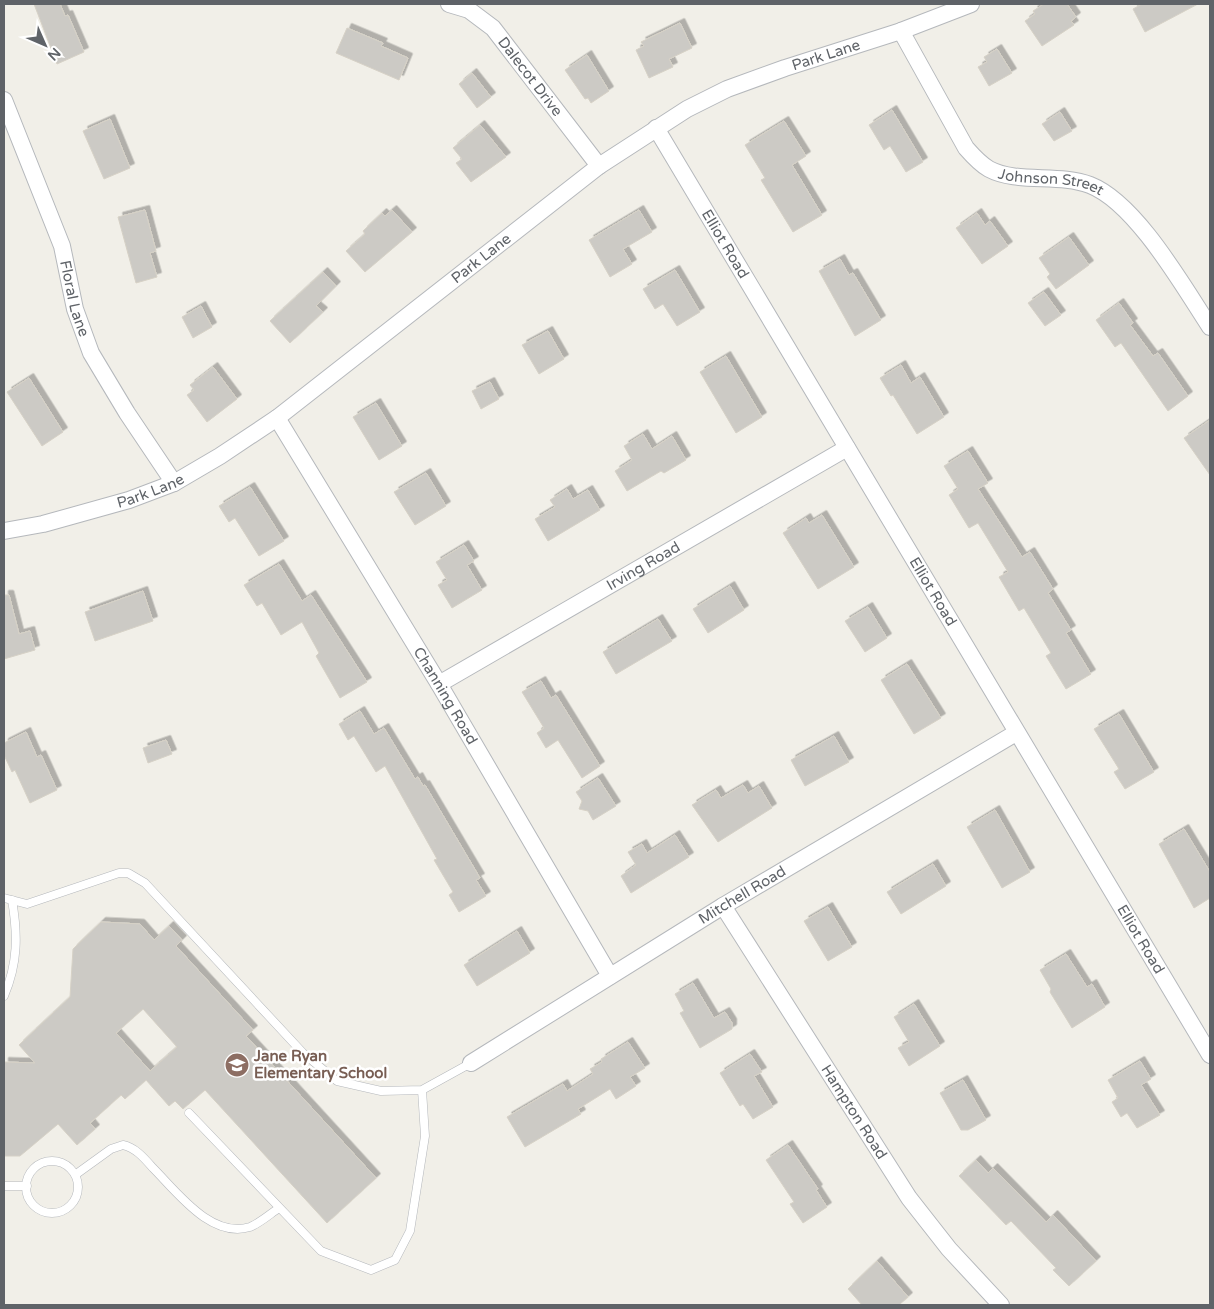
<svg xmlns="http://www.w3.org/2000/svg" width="1214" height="1309" viewBox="0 0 1214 1309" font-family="'Varela Round',sans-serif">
  <defs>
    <filter id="shadow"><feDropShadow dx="4.5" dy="-4.5" stdDeviation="0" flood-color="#0004"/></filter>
  </defs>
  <rect width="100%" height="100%" fill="#f1efe8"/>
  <path fill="#cccac5" stroke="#d6d1c6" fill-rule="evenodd" filter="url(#shadow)" d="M34,4H60L65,16L68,15L84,52L57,64Z
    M1044,4H1067L1076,17L1071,21L1074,25L1042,46L1025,21L1035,14L1033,11Z
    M1142,4H1198L1145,32L1133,9Z
    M680,23L692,48L669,59L673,67L649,78L636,50L644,46L641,42Z
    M347,28L383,43L381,46L408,58L399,80L336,53Z
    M997,49L1012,73L989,86L978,67L987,62L984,57Z
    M587,55L609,91L591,103L588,98L585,99L565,70Z
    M472,73L491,97L477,108L459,84Z
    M892,110L923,162L906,172L890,146L884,150L869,125Z
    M1060,112L1072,131L1054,141L1042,124Z
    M110,119L130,168L104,179L83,131Z
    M784,121L806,156L792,165L822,215L793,232L761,180L765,178L745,145Z
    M480,125L506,157L471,182L456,163L462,159L453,148Z
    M145,210L156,251L150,253L157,277L136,283L118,217Z
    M392,210L412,232L365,272L346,251L365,234L363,231L382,213L385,216Z
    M639,210L652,232L623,249L632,264L610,277L589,240Z
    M977,213L985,225L990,221L1008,246L982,264L956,228Z
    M1069,237L1089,265L1056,289L1047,277L1050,274L1039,258Z
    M840,259L849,275L853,273L881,320L855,336L819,271Z
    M675,270L700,312L677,326L663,304L655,309L643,289Z
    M323,272L336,286L316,306L323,312L290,343L270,321Z
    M1044,292L1061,315L1045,326L1028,303Z
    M1119,303L1133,323L1130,325L1153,356L1158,353L1188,396L1168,411L1121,343L1115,347L1096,320Z
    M201,306L212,327L193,338L182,317Z
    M548,331L564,359L539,374L522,345Z
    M726,356L762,417L736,433L700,372Z
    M901,365L911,383L920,377L944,417L917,434L893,395L891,396L880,378Z
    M213,367L237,399L207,422L187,395L194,390L190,385Z
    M29,378L63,432L42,446L7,392Z
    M490,382L499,399L481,409L472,391Z
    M376,403L402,446L379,460L353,417Z
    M1210,420V475L1184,438Z
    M643,434L652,449L672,436L686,460L664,473L661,471L627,491L615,471L632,460L624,446Z
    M968,451L988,483L978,489L1022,557L1030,552L1053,589L1048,593L1071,630L1066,633L1091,674L1066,689L1046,656L1051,653L1024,608L1019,611L999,577L1008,572L978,523L969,528L949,495L958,489L944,466Z
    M426,473L446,506L415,525L394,492Z
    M250,487L284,541L259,556L235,518L229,522L219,506Z
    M567,489L573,499L588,490L600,510L548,541L535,519L555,507L550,500Z
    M822,515L854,567L818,589L783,533L806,518L809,523Z
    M464,545L474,561L467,565L482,590L452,608L438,585L447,580L436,562Z
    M279,564L302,601L311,595L367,682L340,698L316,656L319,653L302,622L281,635L262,603L257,606L244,585Z
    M730,586L744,610L708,633L693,609Z
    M143,591L153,621L95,641L85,612Z
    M4,595H9L19,634L30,631L35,650L4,659Z
    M868,607L887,638L865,652L845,621Z
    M658,619L672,641L616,674L603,652Z
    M907,664L941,718L914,734L881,680Z
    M541,681L551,698L556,695L600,766L582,778L558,740L546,748L537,733L544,728L522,692Z
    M360,711L374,734L384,728L415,779L418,777L423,786L425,785L480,878L476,880L486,896L459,912L449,895L453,892L434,860L437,859L385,766L376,772L354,736L348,740L339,724Z
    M1119,714L1154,772L1125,789L1114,772L1119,769L1094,729Z
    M26,732L37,757L41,755L57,790L30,803L15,770L12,772L4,755V743Z
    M834,736L849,762L805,786L791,760Z
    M166,740L172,754L148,763L143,748Z
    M598,778L616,806L593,820L588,811L579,809L582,801L576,792Z
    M743,785L748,793L759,786L772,808L718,842L692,805L716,790L721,798Z
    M995,810L1030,872L1002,888L967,827Z
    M1184,829L1210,872V898L1194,908L1159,844Z
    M675,835L689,857L631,893L621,876L636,865L628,852L642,844L647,853Z
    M933,864L946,886L901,914L887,892Z
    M828,907L852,947L828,961L804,921Z
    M101,922L140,924L154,940L169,926L182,940L176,946L253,1030L246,1036L376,1178L327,1223L205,1090L183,1109L175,1101L169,1106L146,1080L125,1099L121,1095L90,1123L95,1129L77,1145L58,1124L20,1156H4V1062L35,1063L19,1045L70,997L73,949ZM143,1009L177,1047L150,1071L116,1033Z
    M517,931L530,953L477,986L464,965Z
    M1066,954L1087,987L1092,984L1105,1007L1072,1028L1050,992L1051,989L1040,970Z
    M693,983L714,1018L725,1012L732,1023V1029L700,1048L680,1013L684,1011L675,994Z
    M914,1004L940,1046L909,1066L898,1048L909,1042L894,1017Z
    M628,1042L645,1068L630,1077L636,1086L616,1099L610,1089L578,1109L581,1114L525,1147L507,1117L563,1084L567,1091L593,1074L590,1069L602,1062L601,1059Z
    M750,1054L762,1072L754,1076L773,1107L753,1119L743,1104L740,1106L720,1073Z
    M1140,1061L1151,1079L1141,1085L1160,1115L1137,1128L1127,1113L1121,1117L1112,1102L1118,1098L1108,1080Z
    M963,1080L986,1120L968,1130H961L940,1093Z
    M788,1145L818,1189L816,1190L827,1207L803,1223L790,1204L794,1202L766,1160Z
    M976,1160L988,1173L993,1168L1046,1222L1053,1215L1096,1261L1069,1286L1053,1270L1056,1268L1011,1221L1006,1225L959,1176Z
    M877,1261L908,1297L899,1305H862L848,1289Z"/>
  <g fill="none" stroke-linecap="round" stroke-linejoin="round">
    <defs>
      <path id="service" d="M4,898L27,904L119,873H128L145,883L303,1053L337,1081L381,1091L422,1090L471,1063
        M4,996C18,963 18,935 12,900
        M189,1113L321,1251L371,1270L395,1260L410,1231L425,1136L422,1090
        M26 1187a26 26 0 1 1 52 0a26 26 0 1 1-52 0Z
        M75,1175L111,1149L123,1145C136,1148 144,1158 153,1168C177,1192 211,1239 250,1227C260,1223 270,1214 279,1208
        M4,1186H27"/>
      <g id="minor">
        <path id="s1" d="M449,4L469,10L493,28L599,166"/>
        <path id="s2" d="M901,31L966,148C973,156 980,164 989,169C1017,184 1059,173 1090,185C1136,203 1183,286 1210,327"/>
        <path id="s3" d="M4,100L62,246L75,309L91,353L127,413L174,483"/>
        <path id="s4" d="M656,128L1210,1055"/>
        <path id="s5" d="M277,418L439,684L610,976"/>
        <path id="s6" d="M4,531L43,524L129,500L174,483L220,456L277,418L599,166L687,109L727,89L785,68L901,31L971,4"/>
        <path id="s7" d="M439,684L847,448"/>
        <path id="s8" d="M723,906L909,1198L949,1249L1001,1305"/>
        <path id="s9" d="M471,1063L723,906L1016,733"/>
      </g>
    </defs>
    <use href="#service" stroke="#b5b8bc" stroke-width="9"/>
    <use href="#minor" stroke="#b5b8bc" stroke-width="18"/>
    <use href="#service" stroke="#fff" stroke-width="8"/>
    <use href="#minor" stroke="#fff" stroke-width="16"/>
  </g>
  <defs>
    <symbol id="school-disc" viewBox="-11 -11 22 22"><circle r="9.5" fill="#8d6e63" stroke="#fff"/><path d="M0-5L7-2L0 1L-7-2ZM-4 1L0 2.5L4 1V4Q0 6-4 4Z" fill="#fff"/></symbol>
  </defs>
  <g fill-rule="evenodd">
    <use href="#school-disc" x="223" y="1051" width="28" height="28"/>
  </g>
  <g text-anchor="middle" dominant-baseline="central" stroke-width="5" stroke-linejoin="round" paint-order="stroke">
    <g font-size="15" fill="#5f6368" stroke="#fff">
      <text stroke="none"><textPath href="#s6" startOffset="962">Park Lane</textPath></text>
      <text stroke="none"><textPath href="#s1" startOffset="112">Dalecot Drive</textPath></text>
      <text stroke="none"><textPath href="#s2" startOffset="229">Johnson Street</textPath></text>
      <text stroke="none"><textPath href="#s4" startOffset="135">Elliot Road</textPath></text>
      <text stroke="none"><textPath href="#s6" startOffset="558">Park Lane</textPath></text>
      <text stroke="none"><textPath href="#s3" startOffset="211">Floral Lane</textPath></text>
      <text stroke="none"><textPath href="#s6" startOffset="152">Park Lane</textPath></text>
      <text stroke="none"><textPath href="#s7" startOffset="236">Irving Road</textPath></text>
      <text stroke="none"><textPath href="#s4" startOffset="540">Elliot Road</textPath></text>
      <text stroke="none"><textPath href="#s5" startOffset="325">Channing Road</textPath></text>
      <text stroke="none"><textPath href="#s9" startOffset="319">Mitchell Road</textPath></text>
      <text stroke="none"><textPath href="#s4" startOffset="945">Elliot Road</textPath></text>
      <text stroke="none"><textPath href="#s8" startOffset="244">Hampton Road</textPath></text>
    </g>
    <g font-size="15" font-weight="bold" fill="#785e54" stroke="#fff" text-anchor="start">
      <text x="254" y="1056">Jane Ryan<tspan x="254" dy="17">Elementary School</tspan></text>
    </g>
  </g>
  <rect width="1214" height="1309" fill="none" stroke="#5f6368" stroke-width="10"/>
  <g transform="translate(45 45) rotate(135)" stroke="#ffffff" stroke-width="4" paint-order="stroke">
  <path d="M0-4L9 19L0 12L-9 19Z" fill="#5f6368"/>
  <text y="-8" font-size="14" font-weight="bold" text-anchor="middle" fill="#5f6368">N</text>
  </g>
</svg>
